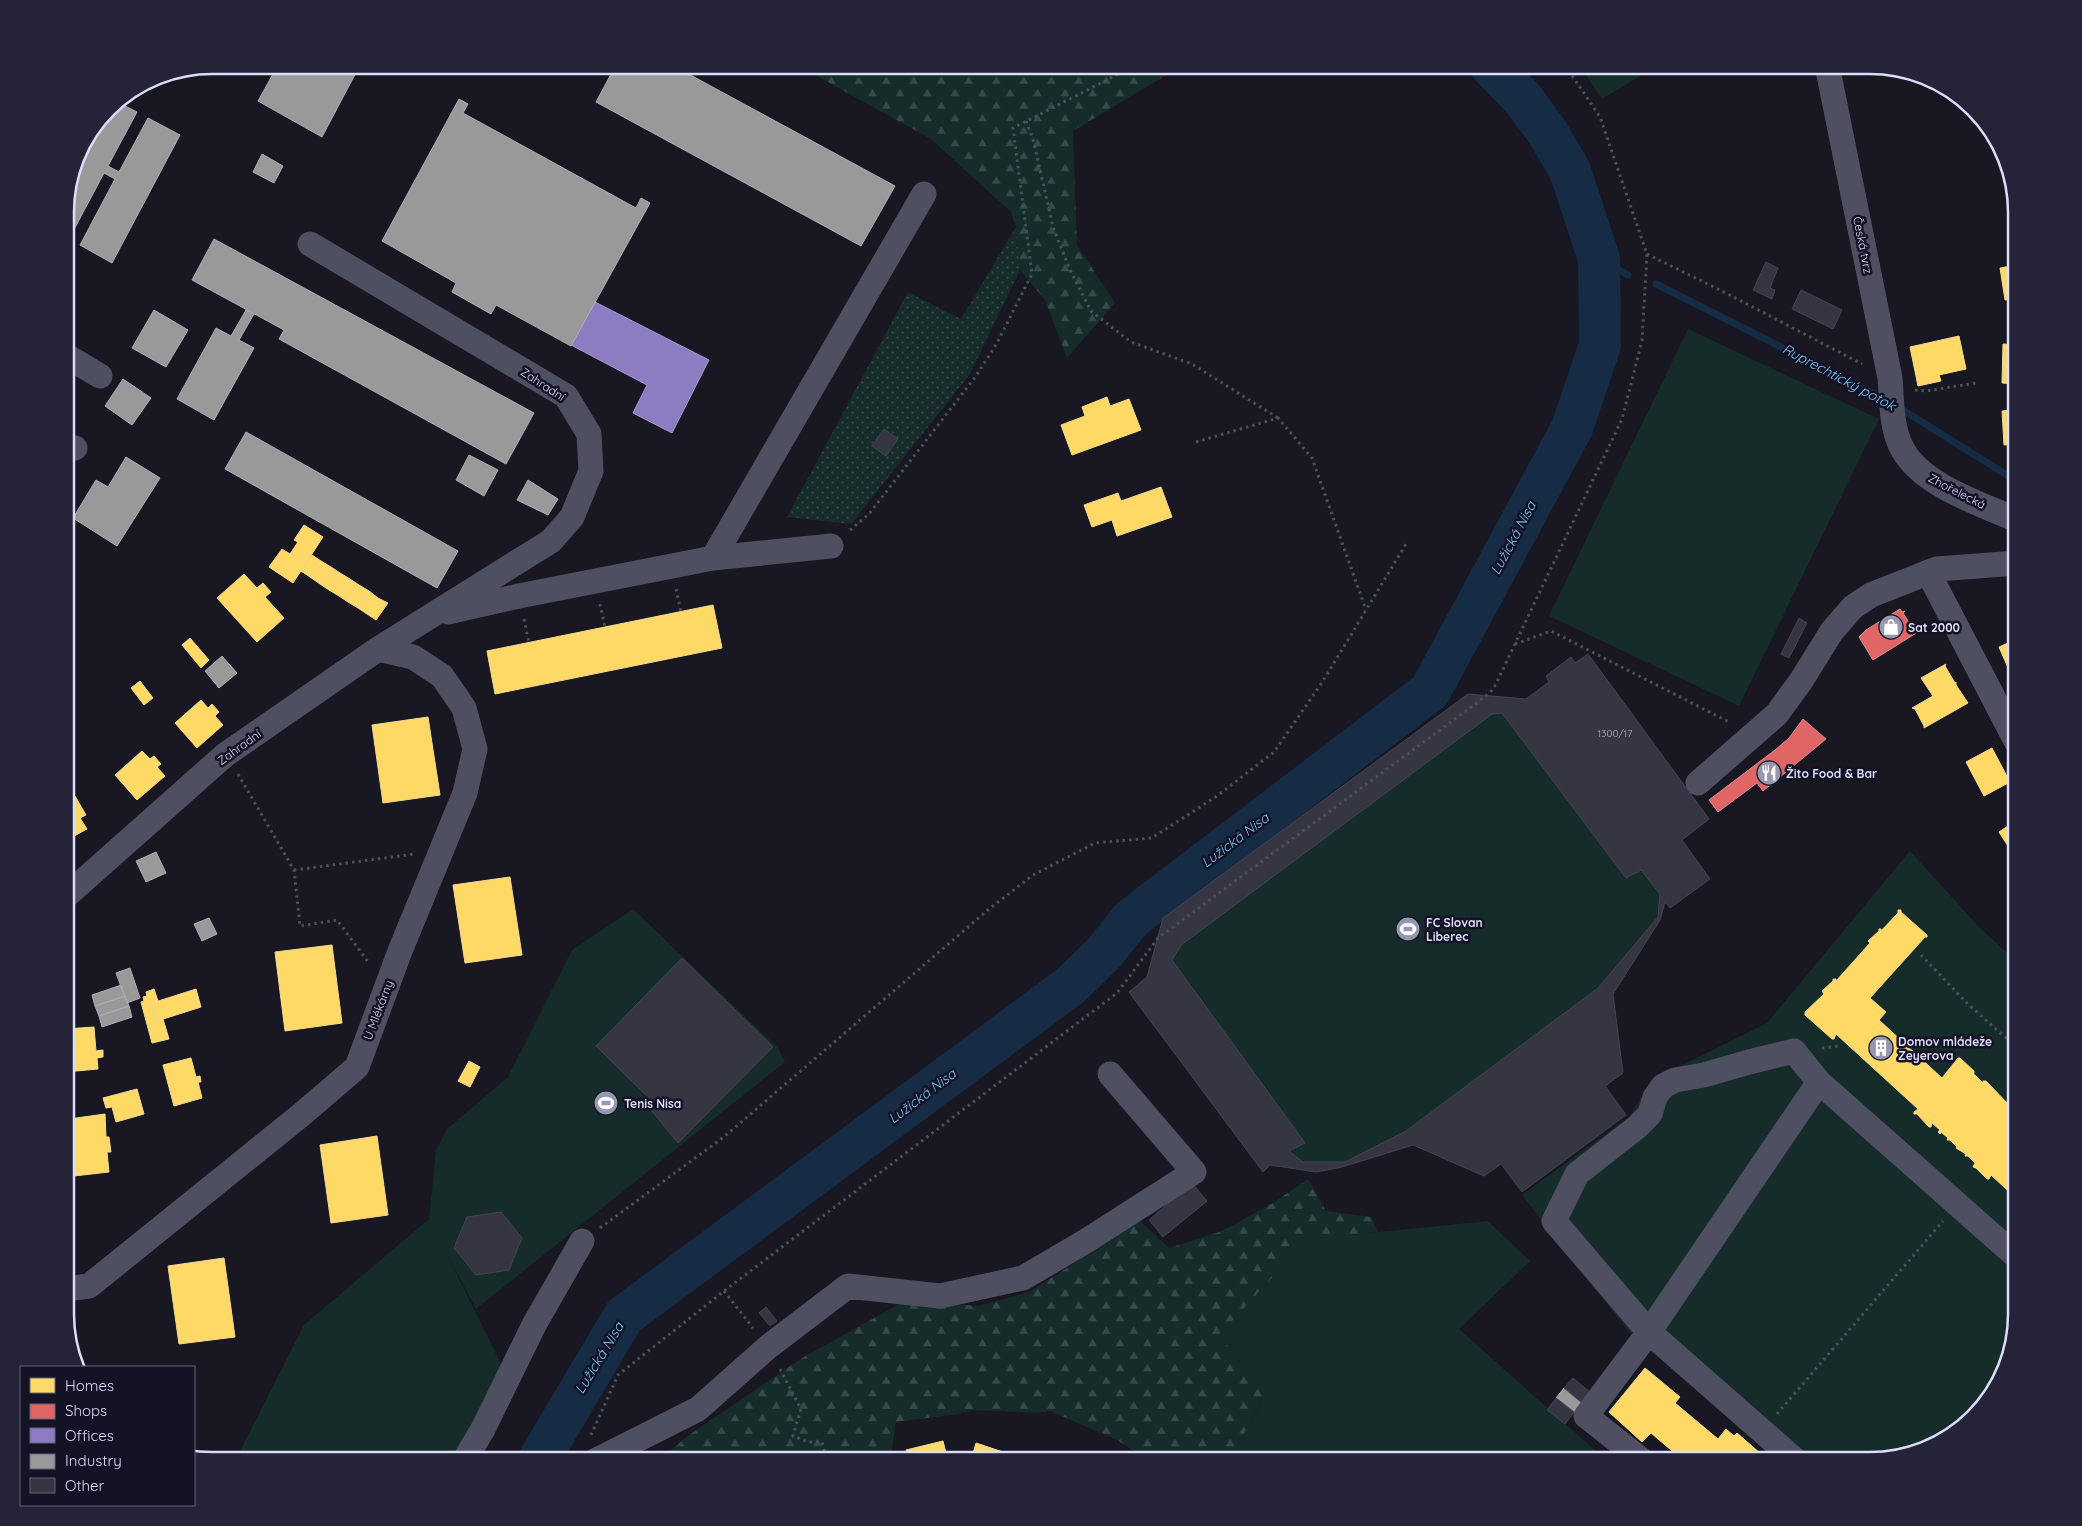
<svg xmlns="http://www.w3.org/2000/svg" width="2082" height="1526" viewBox="0 0 2082 1526" font-family="Quicksand,sans-serif">
  <defs>
    <pattern id="grass-dots" width="8" height="8" patternUnits="userSpaceOnUse" patternTransform="scale(1.25)"><rect width="8" height="8" fill="#162c2a"/><path d="M2 2h.1M6 6h.1" fill="none" stroke="#374a4a" stroke-width="1.8" stroke-linecap="round"/></pattern>
    <pattern id="forest-firs" width="22" height="20" patternUnits="userSpaceOnUse" patternTransform="scale(1.25)"><rect width="22" height="20" fill="#162c2a"/><path d="M5 1l3.5 6h-7zM16 11l3.5 6h-7z" fill="#374a4a"/></pattern>
  </defs>
  <rect width="100%" height="100%" fill="#181722"/>
  <path fill="url(#grass-dots)" d="M1016,227L1020,270L970,374L851,524L787,517L908,292L961,319Z"/>
  <path fill="url(#forest-firs)" d="M797,65H1183L1073,131L1077,245L1115,303L1067,358L1045,300L1020,270L1016,227L1011,212L931,139Z
    M1308,1179L1326,1211L1372,1217L1378,1232L1308,1239L1265,1395L1230,1461H1149L1117,1440L1050,1411L1038,1413L973,1410L959,1414L896,1422L890,1461H658L689,1435L802,1358L905,1301L979,1306L1029,1292L1140,1221L1169,1248L1222,1231L1273,1203Z"/>
  <path fill="#162c2a" d="M1579,65H1659L1602,99Z
    M1688,329L1879,419L1739,706L1549,616Z
    M1588,654L1709,819L1682,840L1710,879L1670,908L1665,902L1660,920L1613,994L1623,1073L1605,1087L1626,1115L1522,1192L1501,1164L1484,1176L1413,1145L1342,1167L1316,1172L1270,1165L1263,1172L1129,992L1147,977L1163,918L1468,694L1526,699L1549,682L1546,676L1571,657L1575,663Z
    M1910,851L1979,927L2017,962V1315L2009,1362L1987,1403L1935,1446L1870,1461H1778L1629,1332L1522,1195L1629,1117L1652,1080L1767,1023Z
    M633,909L778,1048L785,1062L476,1309L446,1252L504,1370L458,1461H235L304,1325L429,1219L436,1150L447,1129L508,1077L572,950Z
    M1488,1221L1530,1261L1459,1329L1606,1460L1605,1461H1230L1265,1395L1219,1335L1308,1239Z"/>
  <path fill="#ffd966" stroke="#f4da93" d="M2017,265V298L2005,300L2000,268Z
    M1959,336L1966,369L1939,375L1941,381L1918,386L1910,347Z
    M2003,344L2017,345V384L2002,383Z
    M1107,397L1110,406L1129,399L1141,430L1072,455L1061,425L1085,416L1082,407Z
    M2010,405H2017V444L2004,445L2002,411L2010,410Z
    M1161,487L1172,517L1117,536L1112,520L1092,527L1084,505L1118,493L1121,501Z
    M304,525L323,537L293,583L269,567L282,549L290,554L298,542L294,540Z
    M312,555L321,561L310,577L301,571Z
    M321,561L331,567L320,584L310,577Z
    M331,567L340,573L329,590L320,584Z
    M340,573L350,579L339,596L329,590Z
    M244,574L257,588L263,583L271,592L265,597L284,618L257,642L217,598Z
    M350,579L359,585L348,602L339,596Z
    M359,585L369,591L358,608L348,602Z
    M369,591L378,598L367,614L358,608Z
    M378,598L388,603L376,620L367,614Z
    M713,605L722,648L495,694L487,651Z
    M190,638L209,660L201,668L182,645Z
    M2017,639V675L2012,677L1999,647Z
    M1946,664L1945,666L1955,683L1956,682V685L1968,703L1924,728V726L1915,709L1912,708L1933,696L1921,678Z
    M140,681L153,698L144,705L131,688Z
    M201,700L208,708L212,704L219,712L215,716L223,725L197,748L175,723Z
    M428,717L440,795L383,803L372,725Z
    M1992,748L2010,782L1984,796L1966,762Z
    M142,751L150,759L154,756L161,764L157,767L165,776L137,800L115,775Z
    M65,791L69,799L75,796L86,815L80,818L87,829L65,841Z
    M2017,820V860L1999,832Z
    M510,877L522,955L465,963L453,885Z
    M1898,910H1901V912L1927,935V937H1925L1870,998L1886,1012L1879,1020L1942,1078L1958,1058H1960L1974,1071V1073H1973L1983,1083V1081H1986L2010,1106H2013V1108H2011L2017,1114V1199L1991,1175L1989,1179H1987L1976,1168L1973,1167L1975,1163L1968,1156H1965L1966,1154L1956,1148L1957,1147L1950,1140H1947L1948,1138L1941,1132L1940,1134L1938,1132L1940,1130L1932,1123L1931,1127H1929L1917,1114H1914V1112L1918,1109L1836,1034L1834,1039H1832L1805,1015V1012L1824,994L1822,991L1833,981V979H1836V981L1870,943L1868,941L1879,931V929H1881V931L1898,913Z
    M332,945L342,1023L285,1031L275,952Z
    M154,989L158,1001L152,1003L154,1009H153L157,1021L163,1019L169,1039L152,1043L141,1002L144,1001L143,997L147,996L146,992Z
    M196,989L201,1007L157,1021L152,1003Z
    M94,1027L96,1051L103,1050V1057L97,1058L98,1069L65,1072V1029Z
    M191,1058L196,1077L200,1076L201,1082H198L202,1098L174,1106L163,1065Z
    M469,1061L480,1067L470,1087L458,1081Z
    M137,1089L144,1114L116,1122L112,1107L106,1108L103,1098Z
    M105,1114L106,1137H109L111,1152H107L109,1172L74,1176L69,1119Z
    M377,1136L388,1215L331,1223L320,1145Z
    M224,1258L235,1337L179,1344L168,1266Z
    M1645,1368L1680,1397L1675,1403L1718,1439L1726,1429L1734,1436L1737,1433L1769,1461H1684L1651,1433L1642,1442L1609,1412Z
    M943,1441L948,1461H909L906,1450Z
    M976,1443L1006,1453L1004,1461H971Z"/>
  <path fill="#e06666" stroke="#df8993" d="M1900,609L1902,612L1905,611L1903,613L1915,632H1918L1873,660L1859,637L1866,630Z
    M1803,719L1826,739L1763,791L1757,783L1718,812L1709,800L1775,750L1789,738Z"/>
  <path fill="#8e7cc3" stroke="#a599d4" d="M595,302L709,360L672,433L633,413L647,385L571,345Z"/>
  <path fill="#999" stroke="#adadb6" d="M278,65H360L322,137L258,101Z
    M610,65L615,67L616,65H672L895,186L861,246L596,102L611,74L606,71Z
    M459,99L468,104L463,113L636,208L641,198L650,203L571,346L496,305L491,314L452,292L456,283L382,241Z
    M117,102L137,112L108,166L119,172L148,118L180,135L112,263L80,245L115,179L104,173L69,239L65,237V202L76,155L108,108Z
    M262,154L283,166L274,183L253,172Z
    M214,239L534,413L506,464L279,339L284,330L192,280Z
    M154,310L188,330L166,367L132,348Z
    M246,310L254,314L239,340L254,348L214,420L177,399L216,328L231,336Z
    M123,379L151,398L132,425L105,406Z
    M246,432L458,551L437,588L225,469Z
    M469,455L498,470L484,496L456,480Z
    M126,457L160,478L117,546L73,518L96,480L108,487Z
    M528,480L558,499L548,515L517,500Z
    M222,656L237,673L219,688L205,671Z
    M156,852L166,873L146,882L136,861Z
    M209,918L217,934L202,941L194,924Z
    M130,968L140,998L127,1003L116,973Z
    M121,985L125,996L95,1006L92,995Z
    M125,996L129,1006L99,1016L95,1006Z
    M129,1006L132,1017L102,1027L99,1016Z
    M1564,1388L1582,1403L1574,1412L1556,1398Z"/>
  <g fill="none" stroke-linecap="round" stroke-linejoin="round">
    <path stroke="#152c44" stroke-width="7" d="M1599,259L1628,275
      M1656,284L1886,400
      M1898,407L2010,477L2017,479"/>
    <path stroke="#152c44" stroke-width="42" d="M538,1461L624,1316L1070,986L1104,953L1131,919L1430,691L1572,428L1600,345L1599,259L1570,171L1548,133L1524,100L1490,65"/>
  </g>
  <path fill="#363643" stroke="#444354" fill-rule="evenodd" d="M1766,262L1778,268L1770,288L1775,290L1772,299L1753,290Z
    M1801,290L1842,310L1833,329L1792,309Z
    M884,429L898,439L886,456L872,446Z
    M1799,618L1807,623L1789,658L1781,654Z
    M1588,654L1709,819L1682,840L1710,879L1670,908L1665,902L1660,920L1613,994L1623,1073L1605,1086L1626,1115L1522,1192L1501,1164L1484,1176L1413,1145L1342,1167L1316,1172L1270,1165L1263,1172L1129,992L1147,977L1163,918L1468,694L1526,699L1549,682L1546,676L1571,657L1575,663ZM1502,713L1626,878L1641,870L1660,894L1658,917L1598,988L1406,1131L1345,1162H1303L1289,1151L1305,1143L1172,960L1181,945L1492,714Z
    M682,958L773,1047L678,1143L651,1110L656,1105L596,1046Z
    M1192,1183L1207,1201L1163,1237L1149,1220Z
    M501,1212L522,1238L509,1270L476,1275L454,1248L467,1217Z
    M766,1307L777,1321L770,1326L759,1313Z
    M1573,1378L1591,1393L1582,1403L1564,1388Z
    M1556,1398L1574,1412L1565,1424L1547,1410Z"/>
  <g fill="none" stroke-linecap="round" stroke-linejoin="round">
    <path stroke="#47525c" stroke-width="3" stroke-dasharray="2.5 4" stroke-linecap="butt" d="M1026,121L1033,139L1053,227L1070,270L1091,311L1131,342L1192,364L1278,418
      M1647,254L1722,291L1862,364
      M1915,390L1926,391L1976,383
      M1196,442L1278,418L1312,458L1366,610
      M850,530L869,514L976,376L997,343L1032,274L1013,128L1136,65
      M676,589L681,612
      M600,604L605,627
      M524,619L529,643
      M1515,644L1551,631L1731,723
      M238,774L294,870L300,926L337,920L369,963
      M294,870L415,854
      M1921,955L1967,1003L2017,1048
      M1822,1048L1840,1046
      M600,1228L725,1136L989,909L1033,875L1095,843L1152,838L1217,796L1274,752L1323,681L1406,544
      M724,1291L753,1328
      M780,1369L801,1409L793,1436L808,1442H822L827,1461
      M1777,1414L1943,1221
      M591,1435L618,1375L724,1291L1117,993L1158,938L1486,696L1494,688L1622,419L1642,341L1647,254L1600,117L1565,65"/>
    <path stroke="#4e4f61" stroke-width="25" d="M1827,65L1890,378C1892,401 1891,430 1903,450C1923,486 1981,504 2017,520
      M65,355L100,376
      M65,448H75
      M713,558L924,194
      M1928,572L2017,743
      M448,612L519,596L713,558L831,546
      M1698,783L1777,714L1801,681L1832,631L1853,607L1871,595L1937,569L2017,563
      M65,897L225,755L378,649L551,541L572,517L591,471L589,434L566,396L310,244
      M65,1289L89,1286L301,1115L357,1067L400,951L465,793L475,749L464,708L442,676L413,657L378,649
      M464,1461L483,1429L534,1325L582,1241
      M595,1461L698,1409L768,1347L848,1286L940,1296L1023,1278L1086,1241L1194,1172L1110,1074
      M1643,1461L1586,1416L1649,1332L1819,1082L2017,1257
      M1796,1461L1649,1332L1554,1221L1577,1174L1637,1127L1650,1114L1655,1097L1663,1086L1675,1080L1704,1075L1749,1062L1794,1051L1819,1082"/>
  </g>
  <defs>
    <symbol id="shop-disc" viewBox="-11 -11 22 22"><circle r="9.5" fill="#9797af" stroke="#141326"/><path d="M-5-2.5h2.3a2.7 3.5 0 0 1 5.4 0H5L5.5 6h-11ZM-1.5-2.5h3a1.5 2.3 0 0 0-3 0Z" fill="#fff"/></symbol>
    <symbol id="restaurant-disc" viewBox="-11 -11 22 22"><circle r="9.5" fill="#9797af" stroke="#141326"/><path d="M-5-6h1v4h1v-4h1v4h1v-4h1v5L-1.5 .5V6h-2V.5L-5-1ZM5-6V6H3V1.5H1.5Q1.5-4 5-6Z" fill="#fff"/></symbol>
    <symbol id="stadium-disc" viewBox="-11 -11 22 22"><circle r="9.5" fill="#9797af" stroke="#141326"/><path d="M0-5a6.5 5 0 1 0 0 10a6.5 5 0 1 0 0-10ZM-3.5-1.8h7v3.6h-7Z" fill="#fff"/></symbol>
    <symbol id="building-disc" viewBox="-11 -11 22 22"><circle r="9.5" fill="#9797af" stroke="#141326"/><path d="M-4-6H4V6H1V3H-1V6H-4ZM-2.5-4.3h1.7v1.8h-1.7ZM.8-4.3h1.7v1.8H.8ZM-2.5-1h1.7V.8h-1.7ZM.8-1h1.7V.8H.8Z" fill="#fff"/></symbol>
  </defs>
  <g fill-rule="evenodd">
    <use href="#shop-disc" x="1877" y="613" width="28" height="28"/>
    <use href="#restaurant-disc" x="1755" y="759" width="28" height="28"/>
    <use href="#stadium-disc" x="1394" y="915" width="28" height="28"/>
    <use href="#building-disc" x="1867" y="1034" width="28" height="28"/>
    <use href="#stadium-disc" x="592" y="1089" width="28" height="28"/>
  </g>
  <g text-anchor="middle" dominant-baseline="central" stroke-width="5" stroke-linejoin="round" paint-order="stroke">
    <g font-size="10" fill="#b2b2cd">
      <text x="1615" y="733">1300/17</text>
    </g>
    <g font-size="12" fill="#dcdcfb" stroke="#141326">
      <text transform="translate(1863 245) rotate(79)">Česká tvrz</text>
      <text transform="translate(543 384) rotate(33)">Zahradní</text>
      <text transform="translate(1957 491) rotate(27)">Zhořelecká</text>
      <text transform="translate(239 747) rotate(-36)">Zahradní</text>
      <text transform="translate(378 1010) rotate(-69)">U Mlékárny</text>
    </g>
    <g font-size="12" font-weight="bold" fill="#dcdcfb" stroke="#141326" text-anchor="start">
      <text x="1908" y="627">Sat 2000</text>
      <text x="1786" y="773">Žito Food &amp; Bar</text>
      <text x="1426" y="922">FC Slovan<tspan x="1426" dy="14">Liberec</tspan></text>
      <text x="1898" y="1041">Domov mládeže<tspan x="1898" dy="14">Zeyerova</tspan></text>
      <text x="624" y="1103">Tenis Nisa</text>
    </g>
    <g font-size="14" font-style="italic" fill="#76c5ee" stroke="#141326">
      <text transform="translate(1839 377) rotate(28)">Ruprechtický potok</text>
      <text transform="translate(1513 538) rotate(-62)">Lužická Nisa</text>
      <text transform="translate(1235 840) rotate(-37)">Lužická Nisa</text>
      <text transform="translate(922 1096) rotate(-37)">Lužická Nisa</text>
      <text transform="translate(599 1358) rotate(-59)">Lužická Nisa</text>
    </g>
  </g>
  <path d="M0 0H2082V1526H0ZM212 74H1870A138 138 0 0 1 2008 212V1314A138 138 0 0 1 1870 1452H212A138 138 0 0 1 74 1314V212A138 138 0 0 1 212 74Z" fill="#242337" fill-rule="evenodd"/>
  <path fill="none" stroke="#dcdcfb" stroke-width="2.5" d="M212 74H1870A138 138 0 0 1 2008 212V1314A138 138 0 0 1 1870 1452H212A138 138 0 0 1 74 1314V212A138 138 0 0 1 212 74Z"/>
  <rect x="20" y="1366" width="175" height="140" fill="#141326" stroke="#64637b"/>
  <rect x="30" y="1378" width="25" height="15" fill="#ffd966" stroke="#64637b"/>
  <text x="65" y="1391" font-size="15" fill="#dcdcfb">Homes</text>
  <rect x="30" y="1404" width="25" height="15" fill="#e06666" stroke="#64637b"/>
  <text x="65" y="1416" font-size="15" fill="#dcdcfb">Shops</text>
  <rect x="30" y="1428" width="25" height="15" fill="#8e7cc3" stroke="#64637b"/>
  <text x="65" y="1441" font-size="15" fill="#dcdcfb">Offices</text>
  <rect x="30" y="1454" width="25" height="15" fill="#999999" stroke="#64637b"/>
  <text x="65" y="1466" font-size="15" fill="#dcdcfb">Industry</text>
  <rect x="30" y="1478" width="25" height="15" fill="#363643" stroke="#64637b"/>
  <text x="65" y="1491" font-size="15" fill="#dcdcfb">Other</text>
</svg>
